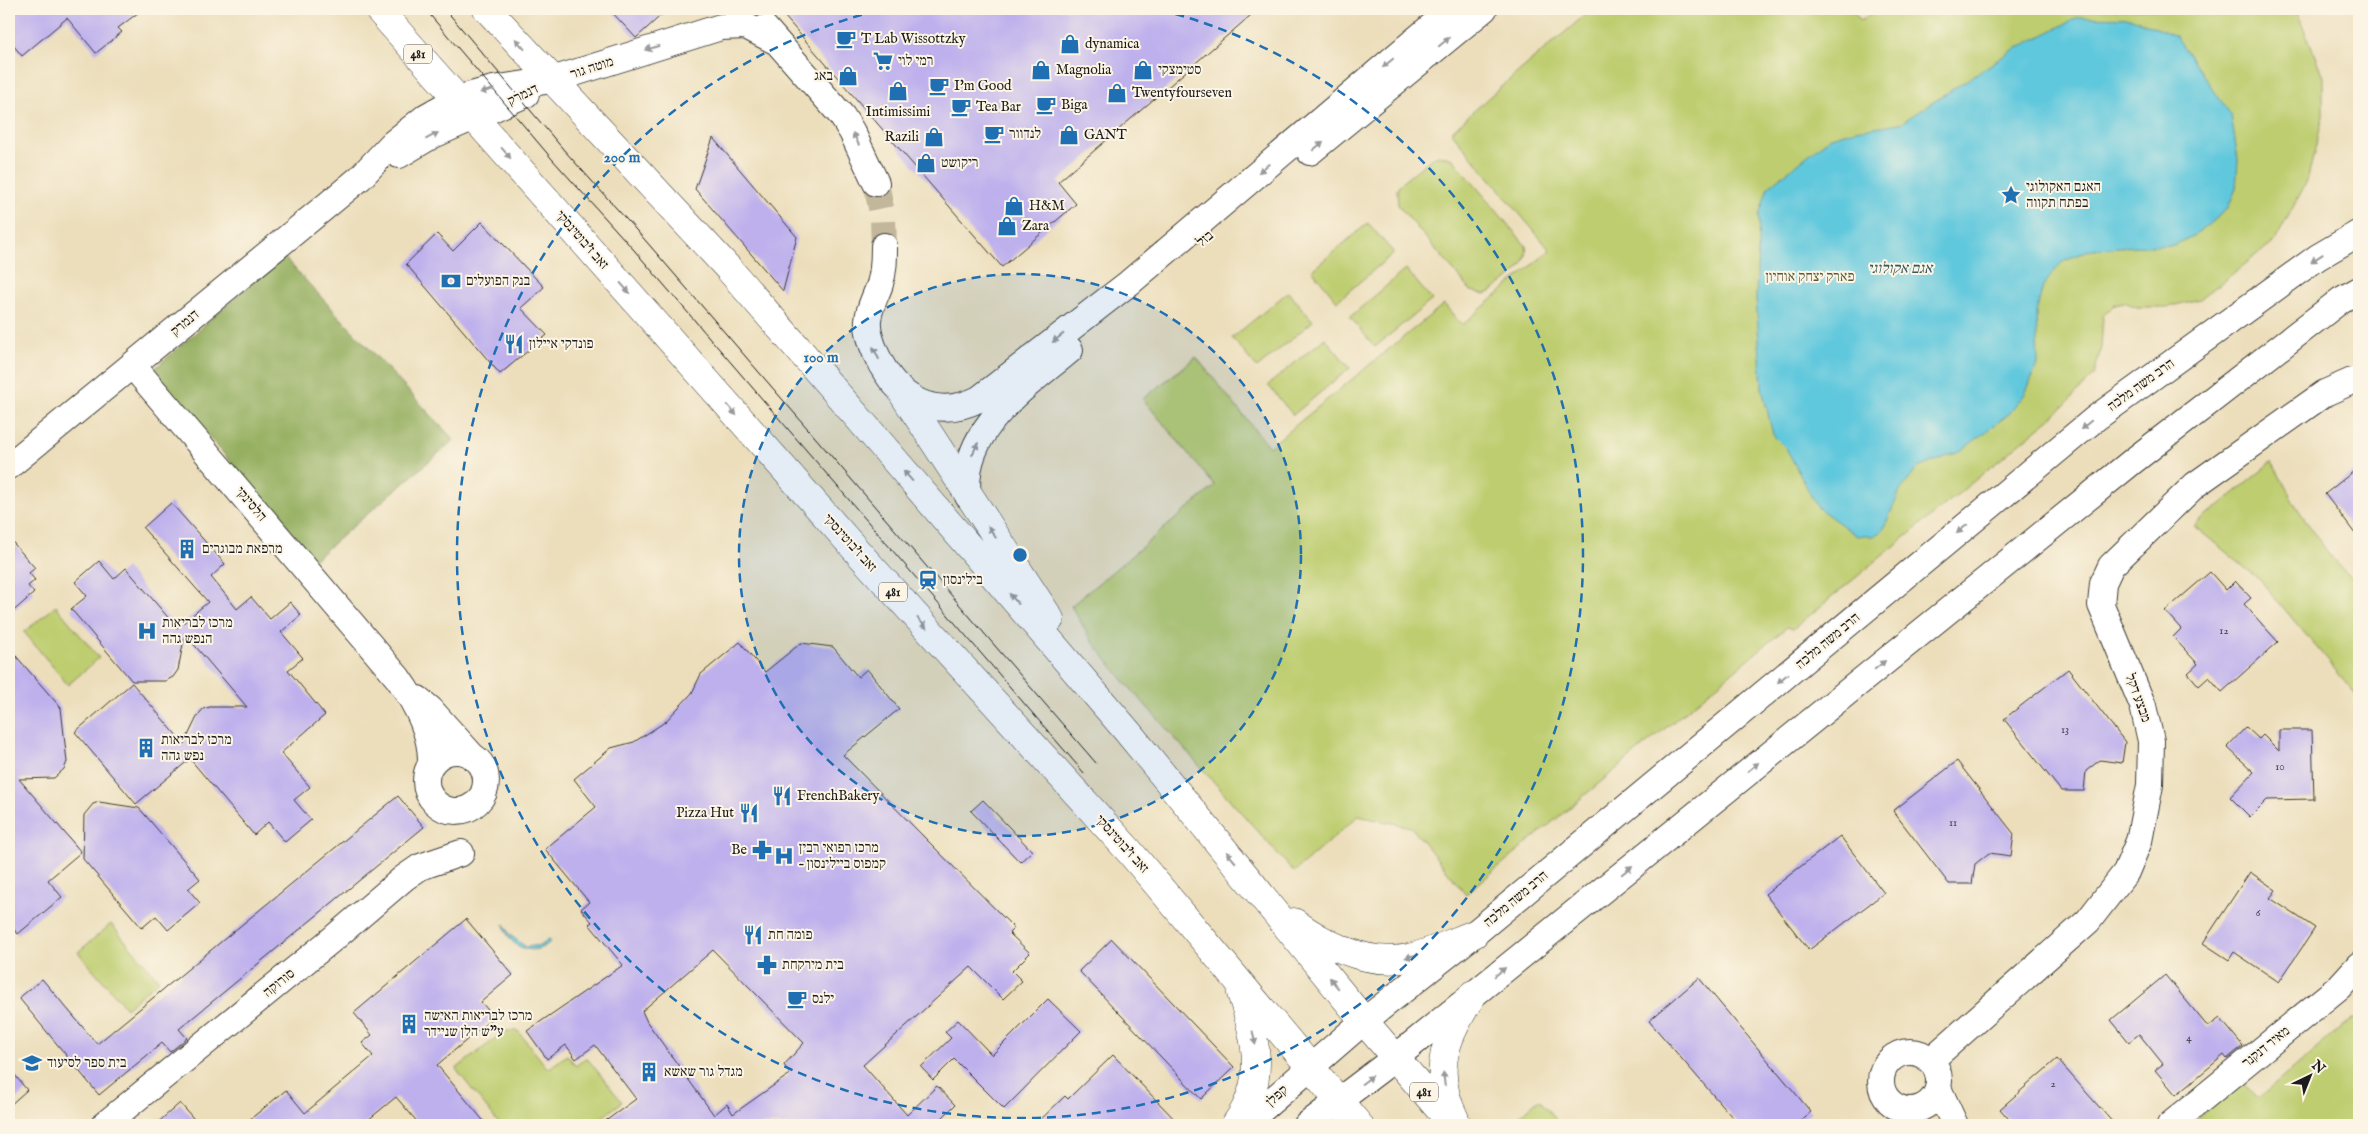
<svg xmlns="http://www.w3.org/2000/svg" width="2368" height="1134" viewBox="0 0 2368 1134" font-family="'IM FELL English','Frank Ruhl Libre',serif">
  <rect width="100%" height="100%" fill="#fcf5e5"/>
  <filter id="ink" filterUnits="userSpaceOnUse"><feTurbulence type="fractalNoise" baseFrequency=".02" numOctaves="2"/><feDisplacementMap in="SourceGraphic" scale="10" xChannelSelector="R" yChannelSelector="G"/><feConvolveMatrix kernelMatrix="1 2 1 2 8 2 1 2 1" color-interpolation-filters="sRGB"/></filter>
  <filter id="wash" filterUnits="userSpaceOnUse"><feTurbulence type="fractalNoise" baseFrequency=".0096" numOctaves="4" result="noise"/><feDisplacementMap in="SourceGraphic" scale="20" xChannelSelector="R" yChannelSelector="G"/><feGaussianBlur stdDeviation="1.12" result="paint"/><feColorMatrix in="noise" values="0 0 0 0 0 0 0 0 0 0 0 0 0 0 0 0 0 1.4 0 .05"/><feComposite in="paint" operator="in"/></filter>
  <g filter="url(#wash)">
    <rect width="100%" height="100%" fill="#ecdebb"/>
    <path fill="#becd6f" stroke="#6d7446" d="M1592,9H1851L1861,21L1876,9H2296L2323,76V117L2307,181L2275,241L2200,299L2167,307H2137L2124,302L2115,304L2103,316L2101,348L2094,375L2056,414L1793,629L1787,627L1466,894L1411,827L1358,816L1294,872L1124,681L1092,641L1071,606L1215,486L1143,399L1196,357L1269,447L1444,304L1462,325L1550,250L1451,132L1489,97Z
      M1439,155L1453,159L1526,246C1531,267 1505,280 1491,292L1484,294L1471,291L1398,205L1397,190L1400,184L1433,157Z
      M1368,223L1394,253L1337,301L1312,270Z
      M1406,269L1432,300L1375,347L1350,317Z
      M1288,292L1313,321L1257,368L1232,338Z
      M1325,338L1350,368L1293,415L1268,385Z
      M2272,462L2296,506L2330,556L2359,586V698L2260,580L2194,526Z
      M56,606L99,658L68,685L24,632Z
      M111,924L159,980L126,1008L78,952Z
      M2351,1019H2359V1125H2190L2241,1082L2259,1098Z
      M505,1031H518L548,1069L567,1055L576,1066L586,1057L622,1102L592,1125H500L456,1069Z
      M1539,1099L1560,1125H1525L1518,1117Z"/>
    <path fill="#96b062" stroke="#59663f" d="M283,256L454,440L315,559L152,371Z"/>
    <path fill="#60c8dd" stroke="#3e727c" d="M2079,17L2132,18L2176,36L2231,115L2238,159L2236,188L2228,208L2198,233L2175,245L2117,247L2086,251L2061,263L2043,286L2036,313L2038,364L2025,394L2009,414L1962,450L1918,468L1900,491L1883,530L1874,536H1857L1817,507L1786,448L1773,435L1762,388L1756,298L1759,215L1768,187L1831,137L1855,130L1901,123L2011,51Z
      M504,924L510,935L526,947L542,945L548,939L551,941C534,959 507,947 504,924Z"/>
    <g id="blocks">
      <path fill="#beb0ed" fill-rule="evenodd" d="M9,9H143L118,28L122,32L96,53L67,18L22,56L9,40Z
        M609,9H668L636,38Z
        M778,9H1258L1058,182L1076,204L1002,267Z
        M713,138L797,237L783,291L695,189Z
        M482,222L544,287L521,308L547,335L500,374L406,264L437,234L453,251Z
        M2359,467V539L2325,494Z
        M171,503L225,564L211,577L237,609L251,597L270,619L290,602L301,615L281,632L303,658L288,670L325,715L281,753L310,787L294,800L311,820L285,842L268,822L254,835L190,759L136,804L75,732L132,683L184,744L198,715L203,709L210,707H247L185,634L178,670L173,677L165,681H132L71,609L87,596L75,582L99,561L114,579L126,568L177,628L208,602L143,528Z
        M9,538L35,568L29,573L35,580L28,586L34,593L9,615Z
        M2210,572L2226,590L2235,581L2251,598L2244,604L2278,642L2222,692L2209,677L2199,686L2188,673L2198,664L2173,637L2181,629L2165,611Z
        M740,642L765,672L801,643L833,647L858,677L867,669L899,709L843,755L1014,928L1009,933L1030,953L1012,971L1022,981L1003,999L971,967L863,1065L907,1115L937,1086L955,1105L935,1125H600L636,1099L595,1045L576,1059L566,1045L547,1059L527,1031L623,965L589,924L592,922L581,909L589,902L545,849L596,807L574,779L611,748L634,742L665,722L692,693L701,674ZM713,950L804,1043L784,1065L790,1074L733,1114L727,1104L714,1115L647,1022L642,1011Z
        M9,648L61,708L67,762L64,769L54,778L19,779L81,852L48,880L62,897L18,934L9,924Z
        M2068,669L2125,742L2122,763L2100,760L2086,771L2084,791H2061L2004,719Z
        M2246,727L2259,739L2263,735L2279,751V730H2312L2314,799L2267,800L2250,817L2230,797L2254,772L2227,747Z
        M1957,761L2014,834L2011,856L1989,853L1975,864L1972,884H1949L1893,811Z
        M398,796L424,827L179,1029L187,1038L170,1052L162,1043L99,1095L19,998L42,979L97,1044Z
        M983,800L1032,851L1020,862L971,811Z
        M99,802L139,808L200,879L188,889L200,903L168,930L156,916L142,928L83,859L84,815L93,804Z
        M1840,836L1884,893L1809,950L1765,894Z
        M2250,872L2276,890L2270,898L2315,928L2279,982L2234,952L2229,960L2203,943Z
        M466,919L513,975L481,1002L494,1017L437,1065L487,1125H420L396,1097L362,1125H243L286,1090L305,1113L373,1056L362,1043L372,1035L354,1013Z
        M1112,939L1234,1067L1201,1099L1079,971Z
        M2165,975L2208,1027L2220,1018L2243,1046L2227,1059L2224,1055L2176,1095L2155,1070L2163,1064L2139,1034L2129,1042L2111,1020Z
        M1699,978L1811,1112L1795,1125H1739L1649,1021Z
        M1048,999L1081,1031L1004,1109L954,1059L933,1080L921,1067L951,1038L945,1032L958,1020L992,1055Z
        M1113,1055L1180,1125H1035L1065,1096L1068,1099Z
        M2057,1059L2115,1125H2014L2000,1109Z
        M9,1068L27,1090L9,1106Z
        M180,1103L199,1125H155Z"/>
    </g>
  </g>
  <g filter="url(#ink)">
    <use href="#blocks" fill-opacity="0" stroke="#3b3934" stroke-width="1"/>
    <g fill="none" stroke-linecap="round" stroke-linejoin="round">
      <path stroke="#c2b79b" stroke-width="26" stroke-dasharray="26 13" stroke-linecap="butt" d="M876,183L883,218L884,246"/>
      <defs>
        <path id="minor" d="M765,28L842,116L852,132L876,183
          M1310,152L1484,9
          M399,155L431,136L526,94
          M884,246C884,259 884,271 880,284C876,296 869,307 868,320C867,332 872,345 877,356C897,399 934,421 979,399L1129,283L1452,9
          M133,366L398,678C415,702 432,733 431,763
          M9,466L331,202L360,178L392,144L427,116L457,99L493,89L552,80L721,27L746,26L775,41
          M968,496C959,430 1026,387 1070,350
          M418,699L430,709L474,758
          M426 781a30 30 0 1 1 60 0a30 30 0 1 1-60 0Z
          M1881 1081a29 29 0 1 1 58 0a29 29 0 1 1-58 0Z
          M1930,1061L2088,921L2126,872L2139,841L2150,785L2151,741L2143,706L2101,605L2103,583L2111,566L2195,485L2325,393L2352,381L2359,382
          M1938,1088L1955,1125
          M104,1125L335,937L404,878L420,867L461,853
          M1244,1125L1364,1021L1474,934L2096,418L2318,257L2359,233
          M1307,1125L1395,1058L2133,461L2341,300L2359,290
          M2170,1125L2339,987L2359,965"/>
        <path id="major" d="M378,9L856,550L1130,852L1359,1125
          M487,9L728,268L880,443L1127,731L1364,1021L1453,1125
          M903,394L1050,619
          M1294,922C1327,946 1367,966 1409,958C1431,953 1453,942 1474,934
          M1455,1119C1430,1069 1446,1038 1473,994
          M1235,1125C1267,1082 1257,1040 1241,993"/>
      </defs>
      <use href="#minor" stroke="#3b3934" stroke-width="28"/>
      <use href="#major" stroke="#3b3934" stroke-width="29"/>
      <use href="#minor" stroke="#fff" stroke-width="26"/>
      <use href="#major" stroke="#fff" stroke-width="28"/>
      <path stroke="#1c1c1c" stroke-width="1" d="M425,9L552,159L634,250L1084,773
        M445,9L563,149L645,240L1096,763"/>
    </g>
    <defs><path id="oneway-solid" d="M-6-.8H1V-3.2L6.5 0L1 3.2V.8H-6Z" transform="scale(1.25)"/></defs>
    <g fill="#999">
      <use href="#oneway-solid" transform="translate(1444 42) rotate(-40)"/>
      <use href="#oneway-solid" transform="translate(520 44) rotate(-132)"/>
      <use href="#oneway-solid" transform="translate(652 48) rotate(162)"/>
      <use href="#oneway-solid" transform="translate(1388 63) rotate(140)"/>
      <use href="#oneway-solid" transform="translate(487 91) rotate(165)"/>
      <use href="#oneway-solid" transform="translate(432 136) rotate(-28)"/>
      <use href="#oneway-solid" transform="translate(856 139) rotate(-117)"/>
      <use href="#oneway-solid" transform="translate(1318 146) rotate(-40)"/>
      <use href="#oneway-solid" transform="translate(506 153) rotate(49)"/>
      <use href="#oneway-solid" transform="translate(1264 168) rotate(140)"/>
      <use href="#oneway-solid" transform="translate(2317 258) rotate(147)"/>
      <use href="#oneway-solid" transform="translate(625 288) rotate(49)"/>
      <use href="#oneway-solid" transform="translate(1058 338) rotate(142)"/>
      <use href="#oneway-solid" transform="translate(876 353) rotate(-115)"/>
      <use href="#oneway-solid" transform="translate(732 410) rotate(49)"/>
      <use href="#oneway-solid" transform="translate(2086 425) rotate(140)"/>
      <use href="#oneway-solid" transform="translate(975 449) rotate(-64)"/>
      <use href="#oneway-solid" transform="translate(908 476) rotate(-131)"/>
      <use href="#oneway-solid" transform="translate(1962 529) rotate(140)"/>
      <use href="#oneway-solid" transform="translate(992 532) rotate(-124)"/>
      <use href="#oneway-solid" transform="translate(1014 599) rotate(-131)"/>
      <use href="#oneway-solid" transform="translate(922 623) rotate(48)"/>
      <use href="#oneway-solid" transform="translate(1880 665) rotate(-39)"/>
      <use href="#oneway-solid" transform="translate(1783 678) rotate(140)"/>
      <use href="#oneway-solid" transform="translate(1753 767) rotate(-39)"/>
      <use href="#oneway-solid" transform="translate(1231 857) rotate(-130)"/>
      <use href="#oneway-solid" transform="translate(1627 870) rotate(-39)"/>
      <use href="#oneway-solid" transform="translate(1412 956) rotate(165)"/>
      <use href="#oneway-solid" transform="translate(1500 972) rotate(-39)"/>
      <use href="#oneway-solid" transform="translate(1334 983) rotate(-129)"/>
      <use href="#oneway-solid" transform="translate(1254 1038) rotate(78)"/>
      <use href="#oneway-solid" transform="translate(1444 1079) rotate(-96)"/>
      <use href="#oneway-solid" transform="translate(1367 1080) rotate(-37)"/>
    </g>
  </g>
  <circle cx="1020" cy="555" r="281" fill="#1f6fb2" fill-opacity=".12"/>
  <g fill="none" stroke="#1f6fb2" stroke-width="2.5" stroke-dasharray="9 6">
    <circle cx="1020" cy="555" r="281"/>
    <path d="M1161 10A563 563 0 1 1 879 10"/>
  </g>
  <defs>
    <symbol id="cafe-bare" viewBox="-9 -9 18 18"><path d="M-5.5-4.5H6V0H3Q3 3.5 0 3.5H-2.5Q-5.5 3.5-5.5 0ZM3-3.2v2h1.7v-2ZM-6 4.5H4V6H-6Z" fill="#1f6fb2" stroke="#fcf5e5" stroke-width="2.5" paint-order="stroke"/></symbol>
    <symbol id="shop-bare" viewBox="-9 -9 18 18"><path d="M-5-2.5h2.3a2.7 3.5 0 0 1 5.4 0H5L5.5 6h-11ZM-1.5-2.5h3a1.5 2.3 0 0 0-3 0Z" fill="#1f6fb2" stroke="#fcf5e5" stroke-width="2.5" paint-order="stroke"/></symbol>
    <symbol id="supermarket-bare" viewBox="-9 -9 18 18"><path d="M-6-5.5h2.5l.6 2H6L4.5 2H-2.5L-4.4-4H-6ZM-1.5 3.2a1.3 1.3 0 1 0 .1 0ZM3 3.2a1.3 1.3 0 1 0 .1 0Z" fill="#1f6fb2" stroke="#fcf5e5" stroke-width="2.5" paint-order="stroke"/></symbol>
    <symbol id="sight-bare" viewBox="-9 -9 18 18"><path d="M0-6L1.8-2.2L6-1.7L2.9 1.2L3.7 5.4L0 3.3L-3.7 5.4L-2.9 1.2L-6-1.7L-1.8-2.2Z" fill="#1f6fb2" stroke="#fcf5e5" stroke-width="2.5" paint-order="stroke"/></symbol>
    <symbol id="bank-bare" viewBox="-9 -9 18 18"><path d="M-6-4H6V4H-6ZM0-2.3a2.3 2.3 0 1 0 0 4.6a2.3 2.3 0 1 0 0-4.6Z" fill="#1f6fb2" stroke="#fcf5e5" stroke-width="2.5" paint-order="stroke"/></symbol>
    <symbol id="restaurant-bare" viewBox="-9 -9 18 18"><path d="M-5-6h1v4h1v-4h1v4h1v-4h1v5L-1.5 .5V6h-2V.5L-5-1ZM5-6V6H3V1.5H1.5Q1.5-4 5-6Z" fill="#1f6fb2" stroke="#fcf5e5" stroke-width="2.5" paint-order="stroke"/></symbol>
    <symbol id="building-bare" viewBox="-9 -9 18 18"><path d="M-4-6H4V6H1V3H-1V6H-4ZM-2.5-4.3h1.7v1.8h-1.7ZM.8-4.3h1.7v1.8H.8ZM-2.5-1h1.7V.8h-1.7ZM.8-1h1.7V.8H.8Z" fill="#1f6fb2" stroke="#fcf5e5" stroke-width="2.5" paint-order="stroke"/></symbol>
    <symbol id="station-bare" viewBox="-9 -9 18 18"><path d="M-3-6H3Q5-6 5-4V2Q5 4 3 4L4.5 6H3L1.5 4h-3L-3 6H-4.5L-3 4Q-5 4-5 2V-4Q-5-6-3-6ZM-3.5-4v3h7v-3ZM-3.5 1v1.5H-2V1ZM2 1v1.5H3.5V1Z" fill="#1f6fb2" stroke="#fcf5e5" stroke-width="2.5" paint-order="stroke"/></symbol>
    <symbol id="hospital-bare" viewBox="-9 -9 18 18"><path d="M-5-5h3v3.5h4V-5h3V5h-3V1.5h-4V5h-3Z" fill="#1f6fb2" stroke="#fcf5e5" stroke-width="2.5" paint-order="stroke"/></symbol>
    <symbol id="pharmacy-bare" viewBox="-9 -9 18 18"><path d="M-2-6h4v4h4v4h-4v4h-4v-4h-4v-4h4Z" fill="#1f6fb2" stroke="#fcf5e5" stroke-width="2.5" paint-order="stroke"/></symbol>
    <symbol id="school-bare" viewBox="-9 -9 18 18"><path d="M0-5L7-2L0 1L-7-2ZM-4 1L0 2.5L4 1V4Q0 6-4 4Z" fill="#1f6fb2" stroke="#fcf5e5" stroke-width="2.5" paint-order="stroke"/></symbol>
  </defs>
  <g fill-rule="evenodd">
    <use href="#cafe-bare" x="832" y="25" width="28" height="28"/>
    <use href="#shop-bare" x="1056" y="30" width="28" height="28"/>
    <use href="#supermarket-bare" x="869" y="47" width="28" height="28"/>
    <use href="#shop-bare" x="1027" y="56" width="28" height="28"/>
    <use href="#shop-bare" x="1129" y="56" width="28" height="28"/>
    <use href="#shop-bare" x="834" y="62" width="28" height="28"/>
    <use href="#cafe-bare" x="925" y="72" width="28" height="28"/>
    <use href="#shop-bare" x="884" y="77" width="28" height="28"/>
    <use href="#shop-bare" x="1103" y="79" width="28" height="28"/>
    <use href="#cafe-bare" x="1032" y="91" width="28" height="28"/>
    <use href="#cafe-bare" x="947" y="93" width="28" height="28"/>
    <use href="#cafe-bare" x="980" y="120" width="28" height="28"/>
    <use href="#shop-bare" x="1055" y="121" width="28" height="28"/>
    <use href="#shop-bare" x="920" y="123" width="28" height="28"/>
    <use href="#shop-bare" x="912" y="149" width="28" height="28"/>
    <use href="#sight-bare" x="1997" y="181" width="28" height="28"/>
    <use href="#shop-bare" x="1000" y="192" width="28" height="28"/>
    <use href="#shop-bare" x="993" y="212" width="28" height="28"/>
    <use href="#bank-bare" x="437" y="267" width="28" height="28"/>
    <use href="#restaurant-bare" x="500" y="330" width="28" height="28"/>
    <use href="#building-bare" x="173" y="535" width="28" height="28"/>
    <use href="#station-bare" x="914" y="566" width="28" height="28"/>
    <use href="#hospital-bare" x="133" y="617" width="28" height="28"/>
    <use href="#building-bare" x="132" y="734" width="28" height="28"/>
    <use href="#restaurant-bare" x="768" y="782" width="28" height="28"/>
    <use href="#restaurant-bare" x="735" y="799" width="28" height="28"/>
    <use href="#pharmacy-bare" x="748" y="836" width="28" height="28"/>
    <use href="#hospital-bare" x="770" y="842" width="28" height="28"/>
    <use href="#restaurant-bare" x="739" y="921" width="28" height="28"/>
    <use href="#pharmacy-bare" x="753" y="951" width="28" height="28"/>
    <use href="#cafe-bare" x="783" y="985" width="28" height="28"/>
    <use href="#building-bare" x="395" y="1010" width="28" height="28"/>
    <use href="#school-bare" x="18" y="1049" width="28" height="28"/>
    <use href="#building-bare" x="635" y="1058" width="28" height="28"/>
  </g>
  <g text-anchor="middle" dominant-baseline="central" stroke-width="4" stroke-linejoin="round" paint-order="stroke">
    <g font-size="11" fill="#444150">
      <text x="2224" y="631">12</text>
      <text x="2065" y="730">13</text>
      <text x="2280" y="767">10</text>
      <text x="1953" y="823">11</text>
      <text x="2258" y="913">6</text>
      <text x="2189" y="1038">4</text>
      <text x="2053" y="1084">2</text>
    </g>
    <g fill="#fcf5e5" stroke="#5f5d58" stroke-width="1">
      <rect x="404" y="44.5" width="28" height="19" rx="4"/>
      <rect x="879" y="582.5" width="28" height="19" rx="4"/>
      <rect x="1410" y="1082.5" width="28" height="19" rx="4"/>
    </g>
    <g font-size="12" font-weight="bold" fill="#1c1c1c">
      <text x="418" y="54">481</text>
      <text x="893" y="592">481</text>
      <text x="1424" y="1092">481</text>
    </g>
    <g font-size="14" fill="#1c1c1c" stroke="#fcf5e5" text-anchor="start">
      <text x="861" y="39">T Lab Wissottzky</text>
      <text x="1085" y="44">dynamica</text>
      <text x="898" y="61">רמי לוי</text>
      <text x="1056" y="70">Magnolia</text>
      <text x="1158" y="70">סטימצקי</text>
      <text x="833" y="76" text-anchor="end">באג</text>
      <text x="954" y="86">I'm Good</text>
      <text x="1132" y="93">Twentyfourseven</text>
      <text x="1061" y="105">Biga</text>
      <text x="976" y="107">Tea Bar</text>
      <text x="898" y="112" text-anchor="middle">Intimissimi</text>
      <text x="1009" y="134">לנדוור</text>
      <text x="1084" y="135">GANT</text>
      <text x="919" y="137" text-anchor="end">Razili</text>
      <text x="941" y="163">ריקושט</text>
      <text x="2026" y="187">האגם האקולוגי<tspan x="2026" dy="16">בפתח תקווה</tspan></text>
      <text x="1029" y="206">H&amp;M</text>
      <text x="1022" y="226">Zara</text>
      <text x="466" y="281">בנק הפועלים</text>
      <text x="529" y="344">פונדקי איילון</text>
      <text x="202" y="549">מרפאת מבוגרים</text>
      <text x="943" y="580">בילינסון</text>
      <text x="162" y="623">מרכז לבריאות<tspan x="162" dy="16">הנפש גהה</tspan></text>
      <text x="161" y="740">מרכז לבריאות<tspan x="161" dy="16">נפש גהה</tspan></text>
      <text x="797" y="796">FrenchBakery</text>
      <text x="734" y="813" text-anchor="end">Pizza Hut</text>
      <text x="799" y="848">מרכז רפואי רבין<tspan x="799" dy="16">– קמפוס ביילינסון</tspan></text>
      <text x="747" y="850" text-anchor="end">Be</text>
      <text x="768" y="935">פומה חת</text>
      <text x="782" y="965">בית מירקחת</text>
      <text x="812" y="999">ילנס</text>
      <text x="424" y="1016">מרכז לבריאות האישה<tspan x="424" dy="16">ע"ש הלן שניידר</tspan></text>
      <text x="47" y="1063">בית ספר לסיעוד</text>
      <text x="664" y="1072">מגדל גור שאשא</text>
    </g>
    <g font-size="14" fill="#1c1c1c" stroke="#fcf5e5">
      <text transform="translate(592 68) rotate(-18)">מוטה גור</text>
      <text transform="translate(523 95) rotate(-26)">דנמרק</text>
      <text transform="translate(1205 239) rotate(-40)">בזל</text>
      <text transform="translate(582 240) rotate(49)">זאב ז'בוטינסקי</text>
      <text transform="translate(185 323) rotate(-40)">דנמרק</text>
      <text transform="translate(2141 385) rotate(-36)">הרב משה מלכה</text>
      <text transform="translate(251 504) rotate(50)">הלסינקי</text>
      <text transform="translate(850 543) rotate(48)">זאב ז'בוטינסקי</text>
      <text transform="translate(1828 641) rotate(-40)">הרב משה מלכה</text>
      <text transform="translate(2138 698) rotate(70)">מבצע דקל</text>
      <text transform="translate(1122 844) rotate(48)">זאב ז'בוטינסקי</text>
      <text transform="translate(1516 899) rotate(-40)">הרב משה מלכה</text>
      <text transform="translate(279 983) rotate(-39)">סורוקה</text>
      <text transform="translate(2266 1047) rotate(-39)">מאיר דנקנר</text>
      <text transform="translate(1277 1096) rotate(-42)">קפלן</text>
    </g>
    <g font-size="14" fill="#555a39" stroke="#fcf5e5">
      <text x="1810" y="277">פארק יצחק אוחיון</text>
    </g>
    <g font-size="15" font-style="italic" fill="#345860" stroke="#fcf5e5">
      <text x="1900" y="268">אגם אקולוגי</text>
    </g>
  </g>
  <circle cx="1020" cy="555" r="8" fill="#1f6fb2" stroke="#fcf5e5" stroke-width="2.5"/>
  <g font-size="15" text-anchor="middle" font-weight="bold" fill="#1f6fb2" stroke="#fcf5e5" stroke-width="4" stroke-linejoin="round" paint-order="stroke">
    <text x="622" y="162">200 m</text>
    <text x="821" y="362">100 m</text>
  </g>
  <rect width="2368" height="1134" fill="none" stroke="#fcf5e5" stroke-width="30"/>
  <g transform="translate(2310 1076) rotate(43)" stroke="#fcf5e5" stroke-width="4" paint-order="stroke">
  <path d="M0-4L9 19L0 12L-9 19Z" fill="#1c1c1c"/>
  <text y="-8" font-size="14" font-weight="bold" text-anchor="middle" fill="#1c1c1c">N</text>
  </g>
</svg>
